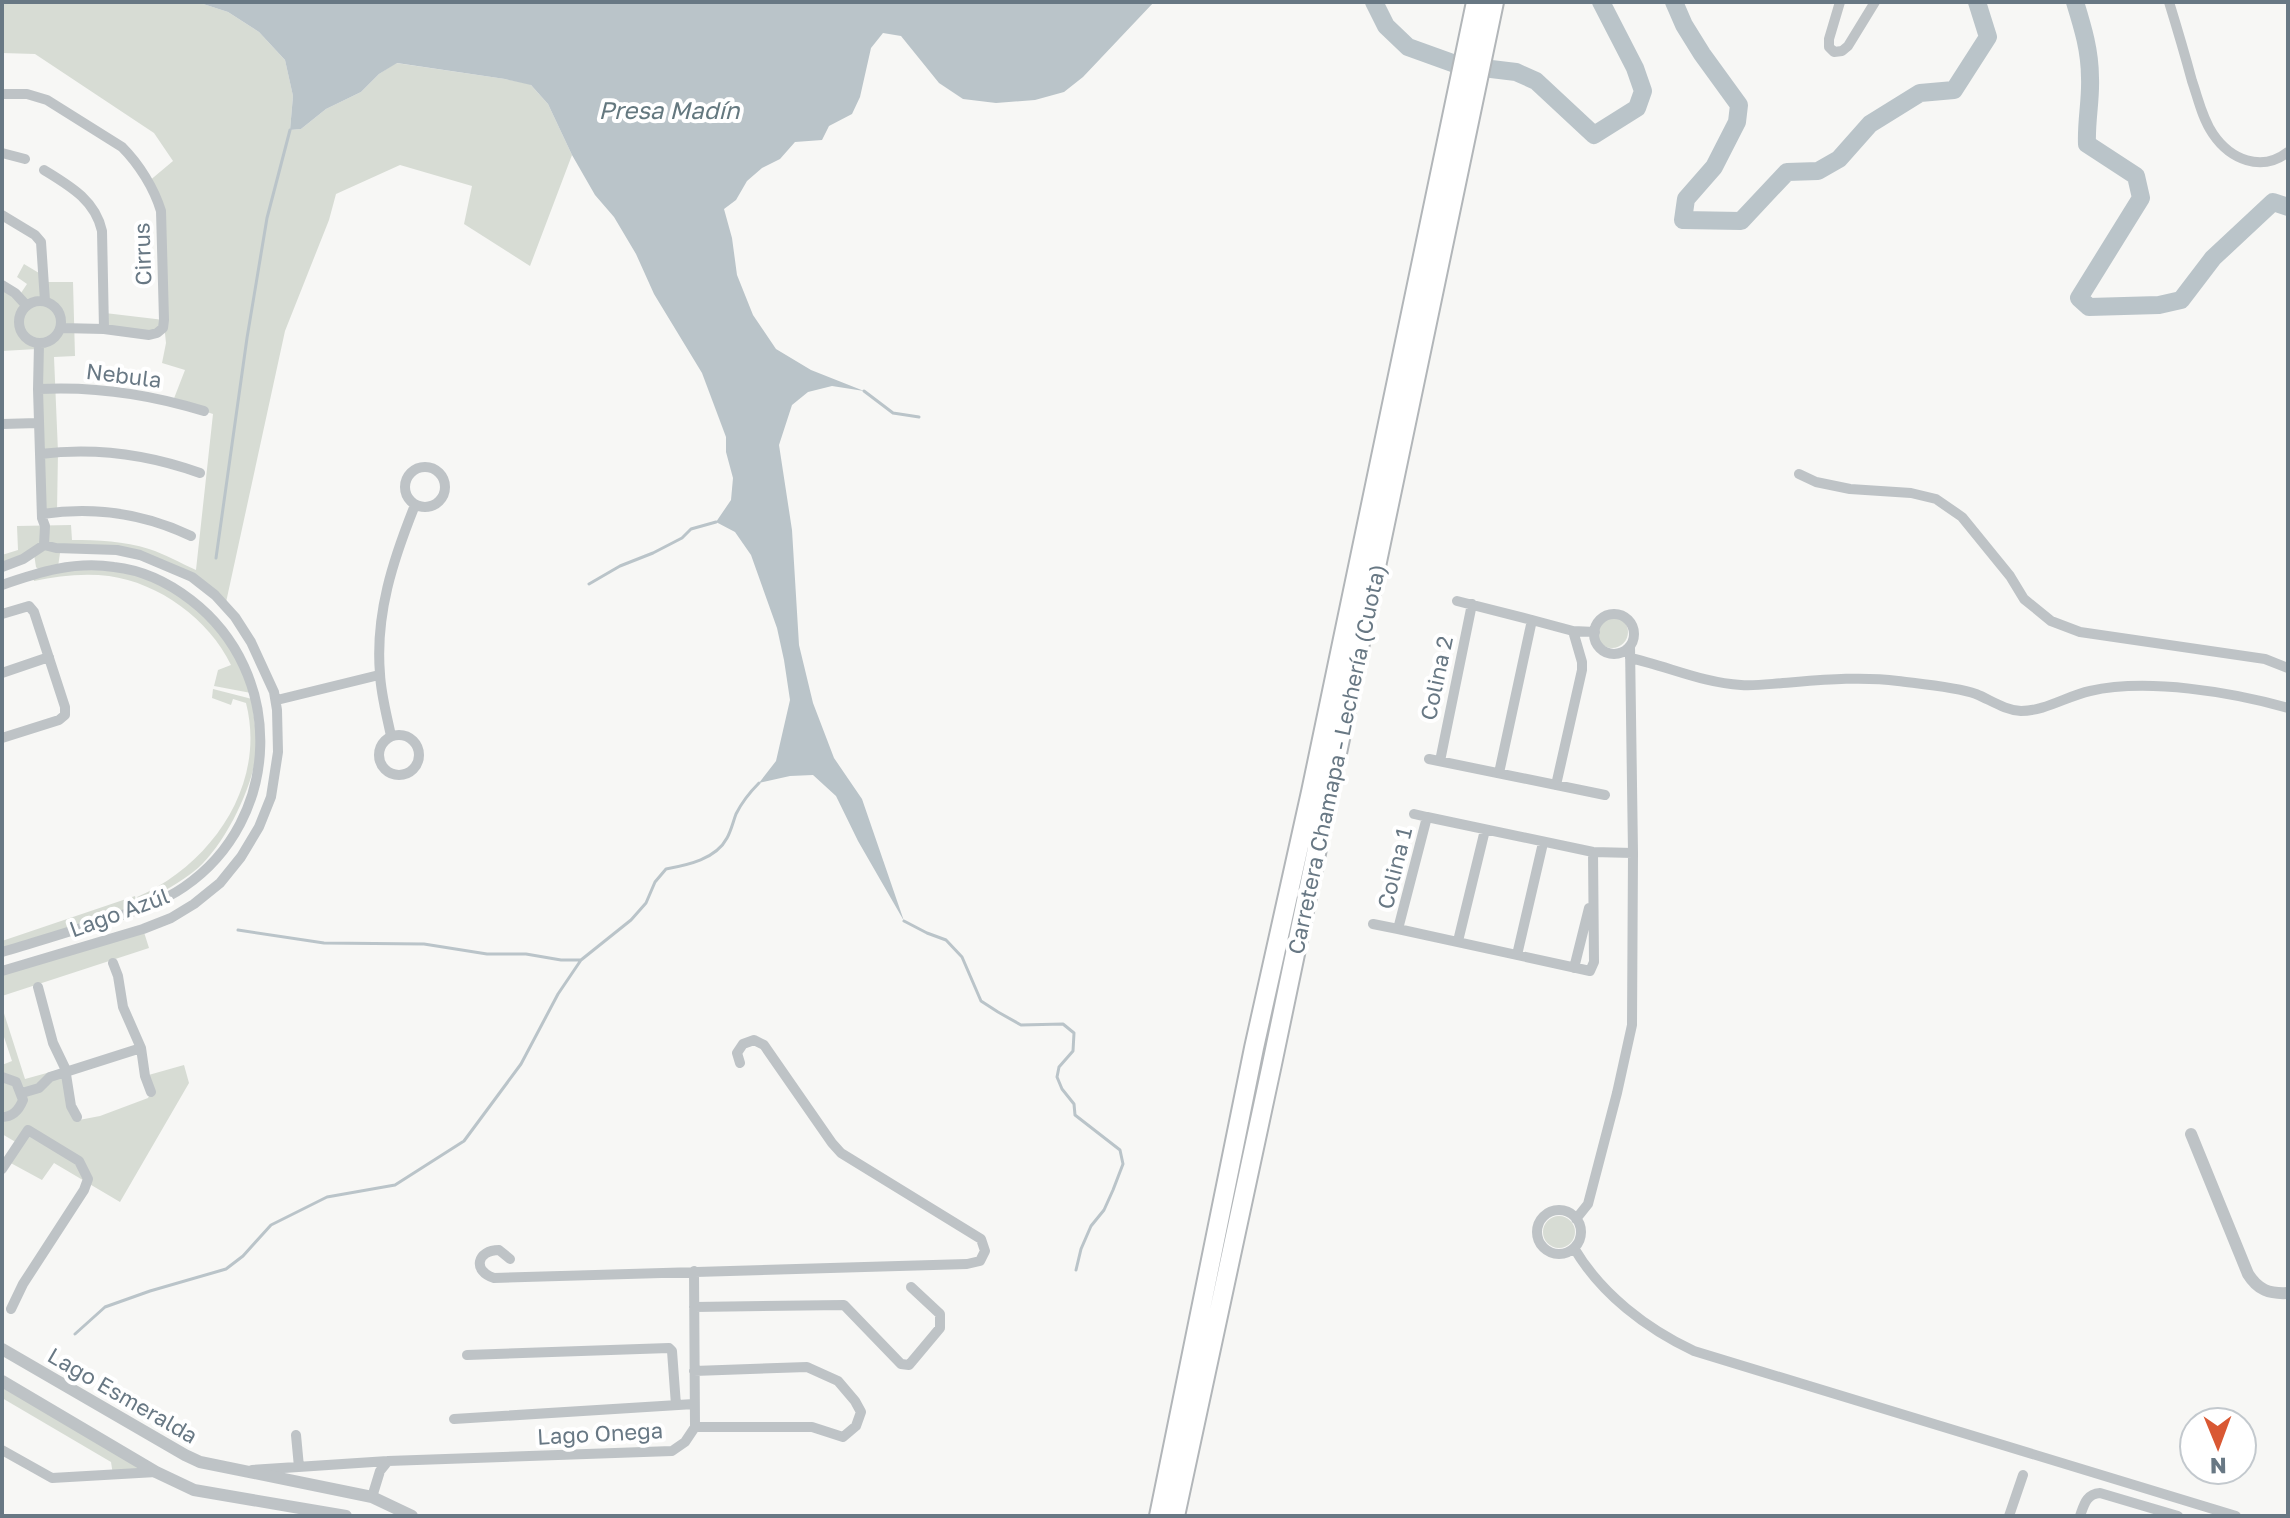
<svg xmlns="http://www.w3.org/2000/svg" width="2290" height="1518" viewBox="0 0 2290 1518" font-family="'Golos Text',sans-serif">
  <rect width="100%" height="100%" fill="#f7f7f5"/>
  <path fill="#d7dcd4" d="M2,2H197L228,12L259,32L285,60L293,96L290,130L301,129L326,109L361,92L379,74L396,63L505,79L530,84L548,104L572,155L530,266L464,224L472,186L400,165L336,194L329,220L285,331L225,607L192,577L140,555L57,548L60,553L58,567C83,568 115,568 139,575C175,586 215,621 234,653C241,665 246,680 251,693L214,686L218,670L231,665C209,619 159,583 109,576C83,573 58,576 34,581L32,575L41,572L36,567L34,554L2,566V555L18,550L17,526L71,525L72,540C98,540 124,541 149,549C165,554 180,563 196,570L213,414L173,401L185,370L162,363L166,343L164,324L157,333L104,329L105,313L164,320L163,224L148,182L173,161L154,133L35,54L2,53Z
    M24,264L44,276V282H73L75,356L54,357L58,452L57,511L42,514L37,349L2,351V285L19,296L27,284L17,277Z
    M1596 632a16 16 0 1 1 32 0a16 16 0 1 1-32 0Z
    M213,689L252,699C253,716 258,737 256,754C252,790 224,845 198,868C180,883 160,894 139,902L137,897C211,865 267,785 246,703L233,699L231,705L212,698Z
    M135,896L137,910L2,952V941Z
    M143,929L149,948L2,996V971Z
    M2,1007L25,1079L65,1068L79,1120L100,1116L148,1098L151,1092L145,1076L184,1065L189,1083L120,1202L54,1163L42,1180L7,1161L19,1144L2,1134V1065L12,1061L2,1031Z
    M1543 1232a16 16 0 1 1 32 0a16 16 0 1 1-32 0Z
    M2,1381L156,1472L113,1475L111,1462L2,1398Z"/>
  <path fill="#bac4c9" d="M197,2H1154L1083,77L1064,92L1035,100L996,103L963,99L939,83L901,36L883,33L871,48L860,97L852,114L829,126L822,140L795,142L780,159L762,168L747,181L736,200L724,209L732,238L737,275L753,315L776,349L811,370L864,391L832,386L808,392L792,405L779,445L792,530L799,645L813,703L834,758L862,799L904,921L858,841L836,796L813,775L790,776L759,783L776,761L790,700L784,660L777,628L751,555L735,532L716,522L731,500L733,478L726,452V437L702,373L654,294L636,254L614,217L595,195L572,155L548,104L531,85L505,79L397,63L379,74L361,92L326,109L301,129L290,130L293,96L285,60L259,32L228,12Z"/>
  <g fill="none" stroke-linecap="round" stroke-linejoin="round">
    <path stroke="#bac4c9" stroke-width="3" d="M864,391L893,413L919,417
      M216,558L247,338L267,218L290,130
      M589,584L620,566L653,553L682,538L691,529L716,522
      M904,921L927,933L946,940L962,957L981,1001L998,1012L1021,1025L1063,1024L1074,1033L1073,1051L1059,1067L1057,1077L1062,1089L1074,1104L1075,1115L1120,1150L1123,1164L1113,1190L1104,1210L1091,1226L1081,1249L1076,1270
      M238,930L324,943L424,944L487,954H526L561,960H580
      M75,1334L105,1307L150,1291L226,1269L243,1256L271,1225L327,1197L395,1185L464,1141L521,1064L558,994L581,960L631,920L646,903L655,882L666,869C688,865 716,859 727,838C731,831 733,822 736,814C742,802 750,792 759,783"/>
    <path stroke="#bac4c9" stroke-width="18" d="M1374,2L1386,26L1408,47L1458,65L1516,72L1536,81L1594,135L1637,108L1643,91L1635,68L1601,2
      M1674,2L1684,25L1702,54L1739,105L1737,122L1714,167L1686,199L1683,220L1741,221L1787,172L1818,171L1839,159L1870,124L1920,93L1954,90L1988,37L1977,2
      M2075,2C2083,28 2090,51 2090,78C2091,100 2086,121 2087,144L2136,176L2141,198L2079,298L2089,307L2159,305L2181,300L2213,258L2273,202L2288,207"/>
    <defs>
      <path id="motorway" d="M1159,1516L1254,1048L1311,792L1476,2
        M1175,1516L1272,1064L1494,2"/>
    </defs>
    <use href="#motorway" stroke="#b2b6b9" stroke-width="22"/>
    <path stroke="#bec3c6" stroke-width="10" d="M1840,2L1829,39V47L1834,52L1842,51L1848,46L1875,2
      M2169,2C2177,28 2185,55 2192,81C2198,98 2202,118 2213,134C2230,159 2261,173 2288,152
      M2,94H27L47,100L122,147C139,164 154,188 161,211L164,320L163,328L157,333L149,335L104,329L61,328
      M2,153L25,159
      M44,170C70,186 95,200 102,231L104,329
      M2,215L35,235L41,242L45,301
      M2,285L15,293L26,305
      M19 322a21 21 0 1 1 42 0a21 21 0 1 1-42 0Z
      M39,344L38,389L42,518L45,526L44,545
      M38,389C95,386 149,394 204,411
      M2,424L38,423
      M40,454C96,447 147,454 200,473
      M405 487a20 20 0 1 1 40 0a20 20 0 1 1-40 0Z
      M1799,474L1816,482L1850,489L1911,493L1936,499L1962,517L2010,576L2024,599L2051,621L2080,632L2265,659L2288,668
      M42,514C95,506 143,513 191,536
      M2,567L23,559L44,545L56,548L117,550L140,555L192,577L215,595L235,617L251,642L274,692L277,710L278,752L271,797L259,827L241,857L220,883L194,904L171,918L143,929L2,971
      M2,585C39,572 74,561 114,567C142,570 169,583 191,600C286,673 283,819 184,887C158,905 125,914 95,924C64,933 33,943 2,952
      M1457,601L1532,620
      M2,614L29,606L34,612L65,707V715L59,720L2,738
      M1594 634a20 20 0 1 1 40 0a20 20 0 1 1-40 0Z
      M1630,658C1667,666 1703,683 1741,685C1755,686 1769,684 1783,683C1821,680 1861,676 1898,681C1921,684 1956,687 1976,694C1991,700 2004,710 2021,711C2045,711 2067,696 2090,691C2147,678 2232,692 2288,708
      M2,673L49,657
      M277,700L379,675
      M379 755a20 20 0 1 1 40 0a20 20 0 1 1-40 0Z
      M391,736C387,716 381,695 380,674C375,614 393,560 415,505
      M1429,759L1605,795
      M1440,761L1472,604
      M1499,773L1532,620L1573,631L1595,632
      M1556,785L1582,670V662L1573,631
      M1414,814L1427,817
      M1593,852L1594,962L1590,971L1398,929L1427,817L1593,852L1633,853
      M1373,924L1398,929
      M1458,941L1485,830
      M1517,955L1543,843
      M113,963L118,976L123,1007L141,1048L145,1076L151,1092
      M1574,968L1589,908
      M38,987L53,1043L65,1068L71,1106L77,1117
      M2,1077L16,1082L23,1100C19,1110 13,1117 2,1117
      M22,1093L39,1088L50,1077L141,1048
      M2,1169L28,1130L79,1161L88,1179L84,1190L23,1284L11,1309
      M1537 1232a22 22 0 1 1 44 0a22 22 0 1 1-44 0Z
      M1576,1219L1588,1204L1617,1093L1632,1025L1633,853L1630,646
      M1574,1248C1601,1294 1647,1329 1694,1351L2236,1516
      M510,1259L499,1250C477,1250 472,1271 494,1278L967,1264L980,1261L985,1251L981,1239L841,1153L832,1143L764,1045L754,1040L743,1044L737,1053L740,1063
      M694,1307L844,1305L901,1364L909,1365L940,1328V1314L911,1287
      M467,1355L669,1348L672,1351L676,1405
      M694,1371L807,1367L838,1381L855,1401L861,1412L856,1426L843,1437L812,1427H695
      M454,1419L694,1404
      M296,1435L299,1467
      M2,1450L52,1478L156,1472
      M252,1470L388,1461L672,1451L685,1442L695,1427L694,1271
      M372,1497L380,1471L388,1461
      M2009,1516L2023,1475
      M2080,1516C2084,1505 2086,1494 2100,1493L2178,1516"/>
    <path stroke="#bec3c6" stroke-width="12" d="M2191,1134L2248,1274C2258,1290 2269,1294 2288,1293
      M2,1349L185,1455L200,1462L372,1497L412,1516
      M2,1381L156,1472L194,1490L346,1516"/>
    <use href="#motorway" stroke="#fff" stroke-width="18"/>
  </g>
  <g text-anchor="middle" dominant-baseline="central" stroke-width="8" stroke-linejoin="round" paint-order="stroke">
    <g font-size="22" fill="#687884" stroke="#fff">
      <text transform="translate(142 254) rotate(-92)">Cirrus</text>
      <text transform="translate(124 375) rotate(7)">Nebula</text>
      <text transform="translate(1436 678) rotate(-78)">Colina 2</text>
      <text transform="translate(1336 759) rotate(-78)">Carretera Chamapa - Lechería (Cuota)</text>
      <text transform="translate(1394 868) rotate(-76)">Colina 1</text>
      <text transform="translate(119 912) rotate(-20)">Lago Azúl</text>
      <text transform="translate(123 1395) rotate(30)">Lago Esmeralda</text>
      <text transform="translate(600 1433) rotate(-3)">Lago Onega</text>
    </g>
    <g font-size="24" font-style="italic" fill="#64787f" stroke="#fff">
      <text x="669" y="109">Presa Madín</text>
    </g>
  </g>
  <rect width="2290" height="1518" fill="none" stroke="#687884" stroke-width="8"/>
  <g transform="translate(2218 1446) rotate(179)"><circle r="38" fill="#ffffff" stroke="#c3c9ce" stroke-width="2"/>
  <path d="M0-6L14 30L0 20L-14 30Z" fill="#d95833"/>
  <text y="-12" font-size="22" font-weight="bold" text-anchor="middle" fill="#687884">N</text>
  </g>
</svg>
